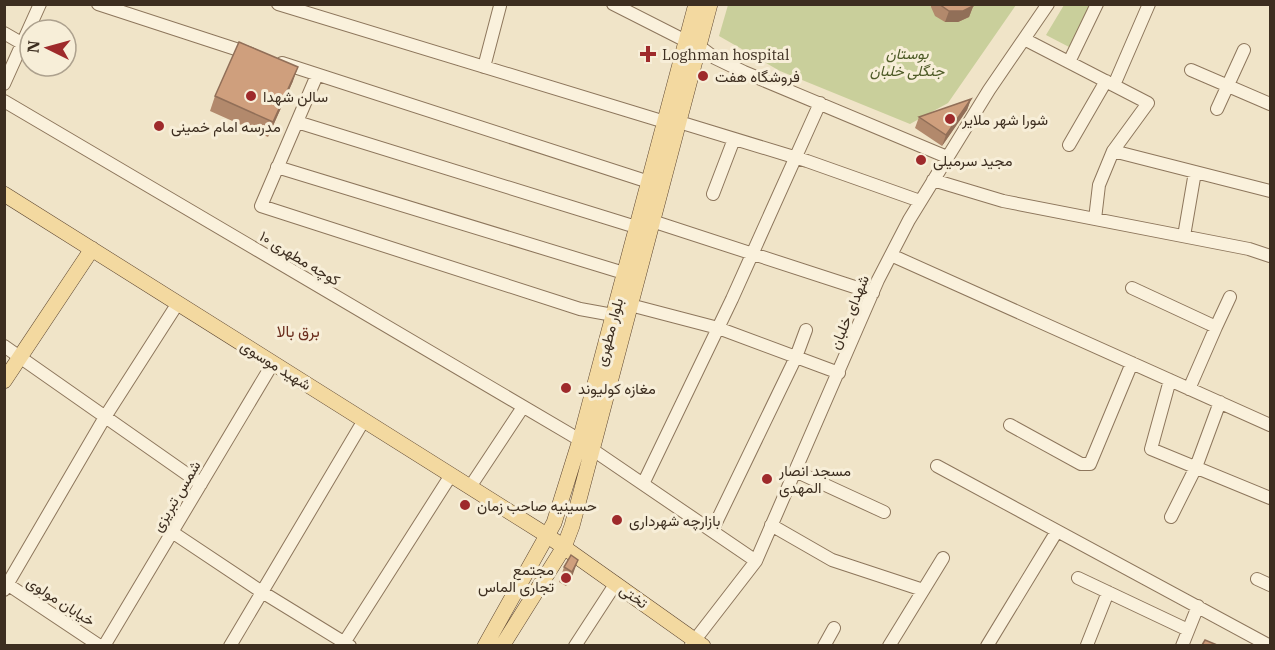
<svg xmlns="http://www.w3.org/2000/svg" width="1275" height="650" viewBox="0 0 1275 650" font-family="'IBM Plex Serif',Vazirmatn,serif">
  <rect width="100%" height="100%" fill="#f0e4c8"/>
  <path fill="#c9cf9b" d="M728,5H1016L948,103L910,124L780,71L719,36Z
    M1064,5H1090L1071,48L1046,35Z"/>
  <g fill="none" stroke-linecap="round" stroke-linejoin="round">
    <defs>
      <path id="minor" d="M98,4L251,54
        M278,4L665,122
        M613,4L686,41
        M4,33L23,44
        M1024,39L1148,103L1113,151L1099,185L1095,219
        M699,46L715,58L744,72L947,157
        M1069,62L1097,4
        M282,63L649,182
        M484,67L500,6
        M1191,70L1270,104
        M317,75L261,206L580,309L613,315
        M4,84L40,4
        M1114,85L1149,4
        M4,101L580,440
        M1217,109L1244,50
        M297,122L636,227
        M679,122L807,161L920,201
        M1069,145L1106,81
        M1113,151L1270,191
        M277,167L624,273
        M933,180L1003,201L1249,249L1270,256
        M713,194L734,139
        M652,221L873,293
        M1184,236L1195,172
        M891,255L1270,425
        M1132,288L1216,327L1189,389
        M630,305L718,328L839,373
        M1216,327L1230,297
        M4,346L201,484
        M1170,380L1151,449L1270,498
        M1010,425L1081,464H1090L1132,363
        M593,450L756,561
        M937,466L1270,646
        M795,471L884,512
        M643,484L732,299L820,103
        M470,487L523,407
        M1171,517L1196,467L1220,402
        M771,525L832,560L923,590
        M712,531L796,357L806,330
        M172,532L262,592L350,646
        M1078,578L1188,630
        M1257,579L1270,585
        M4,582L100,646
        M4,590L105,417L178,303
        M691,645L756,561L878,280L909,220L989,90L1048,4
        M1087,645L1108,592
        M104,646L273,363
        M230,646L364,420
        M342,646L451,475
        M575,646L616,583
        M824,646L834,628
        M889,646L943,558
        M987,646L1057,531
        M1182,646L1198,606"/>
      <path id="major" d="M4,194L548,536L703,646
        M4,381L92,249
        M485,646L554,523L580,440L696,4
        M502,646L564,547L572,526L710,4"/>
    </defs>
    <use href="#minor" stroke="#8d765c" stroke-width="14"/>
    <use href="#major" stroke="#5b4430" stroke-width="16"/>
    <use href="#minor" stroke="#faf1dc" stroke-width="12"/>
    <use href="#major" stroke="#f3d9a0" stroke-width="15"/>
  </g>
  <path fill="#b2896c" d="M931,4H974L969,17L958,22H945L935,16L931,7Z
    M293,81L268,137L210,111L215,96Z
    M971,99L967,110L942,146L915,128L919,117Z
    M571,555L573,574L566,586L559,582L564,567Z"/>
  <path fill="#916f58" d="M974,4L969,17L958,22H945L949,11Z
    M298,67L293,81L268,137L273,122Z
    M971,99L967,110L942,146L946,135Z
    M578,560L573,574L566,586L572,572Z"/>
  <path fill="#cf9f7d" stroke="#916f58" stroke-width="1.5" d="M973,4V6L963,11H949L939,4Z
    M239,42L298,67L273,122L215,96Z
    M971,99L946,135L919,117Z
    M571,555L578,560L572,572L564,567Z
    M1205,640L1217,645H1202Z"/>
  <g fill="#9e2a2b" stroke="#f7eed8" stroke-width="2">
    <path d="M645 45h6v6h6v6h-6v6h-6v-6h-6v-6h6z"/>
    <circle cx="703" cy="76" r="6"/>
    <circle cx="251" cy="96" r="6"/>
    <circle cx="950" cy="119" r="6"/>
    <circle cx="159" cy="126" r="6"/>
    <circle cx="921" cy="160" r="6"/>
    <circle cx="566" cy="388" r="6"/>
    <circle cx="767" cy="479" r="6"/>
    <circle cx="465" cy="505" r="6"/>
    <circle cx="617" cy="520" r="6"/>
    <circle cx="566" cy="578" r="6"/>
  </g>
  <g text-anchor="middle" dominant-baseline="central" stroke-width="6" stroke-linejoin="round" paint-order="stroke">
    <g font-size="15" font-style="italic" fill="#4d5a26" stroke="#f7eed8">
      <text x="907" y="53">بوستان<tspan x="907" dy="17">جنگلی خلبان</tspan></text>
    </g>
    <g font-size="15" fill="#3d2e20" stroke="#f7eed8" text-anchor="start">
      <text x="662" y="54">Loghman hospital</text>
      <text x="715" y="76">فروشگاه هفت</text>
      <text x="263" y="96">سالن شهدا</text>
      <text x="962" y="119">شورا شهر ملایر</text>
      <text x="171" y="126">مدرسه امام خمینی</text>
      <text x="933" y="160">مجید سرمیلی</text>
      <text x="578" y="388">مغازه کولیوند</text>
      <text x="779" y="470">مسجد انصار<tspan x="779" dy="17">المهدی</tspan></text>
      <text x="477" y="505">حسینیه صاحب زمان</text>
      <text x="629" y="520">بازارچه شهرداری</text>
      <text x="554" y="569" text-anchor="end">مجتمع<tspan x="554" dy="17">تجاری الماس</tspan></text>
    </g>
    <g font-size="15" fill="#3d2e20" stroke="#f7eed8">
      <text transform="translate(300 258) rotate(31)">کوچه مطهری ۱۰</text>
      <text transform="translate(849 312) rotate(-67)">شهدای خلبان</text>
      <text transform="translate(609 332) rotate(-75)">بلوار مطهری</text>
      <text transform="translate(276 365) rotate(32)">شهید موسوی</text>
      <text transform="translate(176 496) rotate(-59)">شمس تبریزی</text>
      <text transform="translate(634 596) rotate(35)">تختی</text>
      <text transform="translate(61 601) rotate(33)">خیابان مولوی</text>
    </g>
    <g font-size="16" fill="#6b2e1e" stroke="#f7eed8">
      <text x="298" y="331">برق بالا</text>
    </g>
  </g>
  <rect width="1275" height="650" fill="none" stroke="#3d2e20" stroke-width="12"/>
  <g transform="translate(48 48) rotate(275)"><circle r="28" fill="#f7eed8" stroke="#ada18e" stroke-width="1.5"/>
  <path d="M0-4.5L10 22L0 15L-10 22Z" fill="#9e2a2b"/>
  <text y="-9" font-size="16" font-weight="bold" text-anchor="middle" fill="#3d2e20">N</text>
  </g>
</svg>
